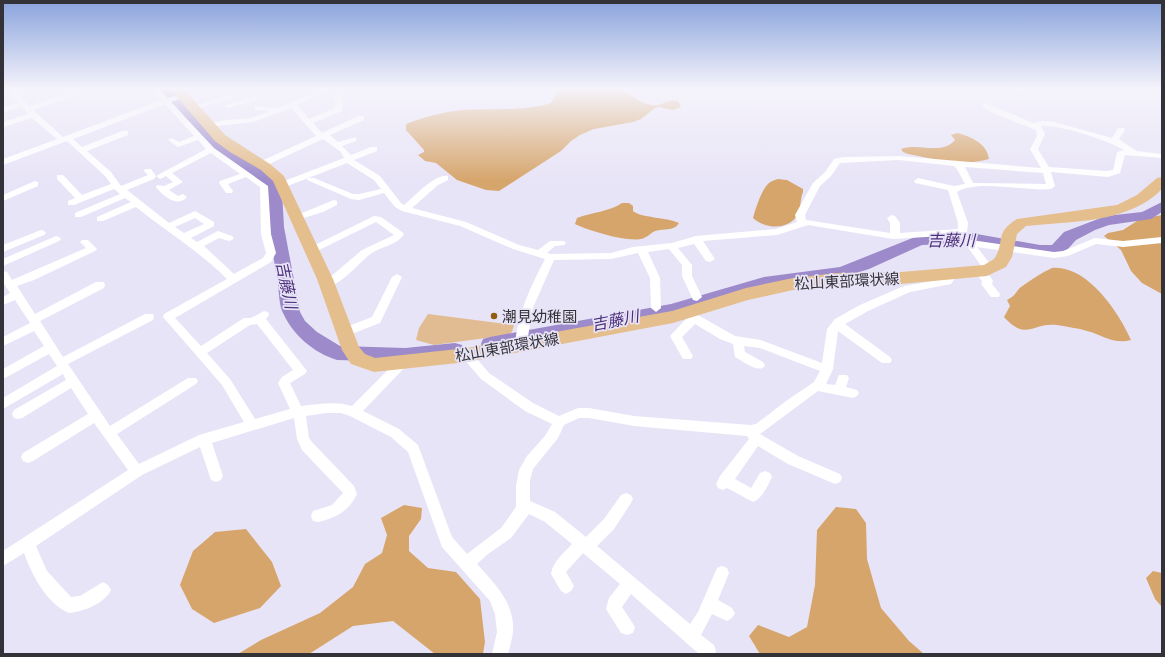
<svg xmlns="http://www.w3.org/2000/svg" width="1165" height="657" viewBox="0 0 1165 657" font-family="'Titillium Web','Noto Sans JP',sans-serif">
  <rect width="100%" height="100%" fill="#e8e4f7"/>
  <path fill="#e1bb91" d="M428,314L514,325L512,332L508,335L434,345L416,340L419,328Z"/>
  <path fill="#d6a56b" d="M559,89C577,89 601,86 618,89C631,92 638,104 652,105C662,107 667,98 678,101L681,107L673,110L659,107L655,108L641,119L633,122L594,129L580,135L571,141L561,151L499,191L486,190L457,180L436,163L425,161L418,155L424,152V150L406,130V124C424,117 443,112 462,110C492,108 522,112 551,103Z
    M957,133C970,136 987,143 989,159C963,167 934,159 908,154L903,152L901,149C918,142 941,156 955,140L951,135Z
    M778,179L787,180L803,189V192C800,199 801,208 798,214C789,231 765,229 753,218C755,210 762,188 769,183C771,181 775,180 778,179Z
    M622,203H629L633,206V211C641,218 666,217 679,223C675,230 667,229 660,230C651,231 651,235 644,238C632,244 586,230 575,224L577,218C592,212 609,212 622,203Z
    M1162,215V294L1142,283L1131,271L1121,250L1104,236L1108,233L1123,230L1140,219Z
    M1052,268C1087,265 1118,311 1131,340C1114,345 1103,335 1087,331C1078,328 1067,327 1057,325C1032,322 1027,342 1004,317L1010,306L1007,300C1017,295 1015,292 1021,287C1031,280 1041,273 1052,268Z
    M404,505L422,508L421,519L409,536V551L428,568L456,572L480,599L485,642L483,654H435L393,621L353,626L309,654H238L261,640L320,613L353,587L365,564L382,553L387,535L381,518Z
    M836,507L856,509L866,523L867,559L881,608L909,641L924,654H760L749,636L758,625L789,637L807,627L815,585L817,530Z
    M246,529L272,562L281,586L260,608L214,623L192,609L180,585L193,551L215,532Z
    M1153,571L1162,573V607L1155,599L1146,578Z"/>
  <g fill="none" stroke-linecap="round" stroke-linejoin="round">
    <path fill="#9c8aca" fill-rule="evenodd" d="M158,89H171L185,102L223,146L257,166L279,185L282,192L284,227L300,312L305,321L317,332L340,346L405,348L455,343L462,345L464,350L462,355L405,362L337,360C314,353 293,335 283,313C279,305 279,293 278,283C272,252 268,223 268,192L266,187L247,172L213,152L177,108Z
      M1162,202V212L1151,219L1109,225L1095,230L1076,240L1067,250L1055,255H1040L971,243L922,245L869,269L841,278L764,289L671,316L490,351L483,349L481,344L483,339L490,337L671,304L764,277L840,267L920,235L971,233L1040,245H1052L1064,232L1106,216L1142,212Z"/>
    <path fill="#fff" fill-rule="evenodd" d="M8,89H15L29,106L76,90H82V94L33,110L63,137L161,100L152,89H159L168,98L186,93V97L171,102L214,148L268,186L271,234L276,253L271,262L175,318L201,346L244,318H251L264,311L268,312L269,315L266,319L307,371L305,374L290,383L301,406C319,404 335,401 352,406L399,359H407L409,362L407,365L363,411L399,429L418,445L452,537L467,554L501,528L516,507V486L519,470L527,456L545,436L552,424L525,411L481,379L463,358L461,355L463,352H471L489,373L533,403L559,416L578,408H589L634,416L751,425L756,424L786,401L814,382L820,371L760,348L744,346L745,352L763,362L765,365L763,368C754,371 743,361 735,357L733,344L720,339L695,324L682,337L693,356L691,359H683L670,336L686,319L680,313L681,310H689L735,336L761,340L822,363L827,329L835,319L860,305L904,286L944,279L949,272L953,271L958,274L951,284L910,292L868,311L845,324L890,357L892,360L890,363H882L838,331L833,369L826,384L835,385L839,375H847L849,378L846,387L857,390L859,393L857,396L853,398L818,391L760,434L798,456L840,474L842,478L840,482L835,484L788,464L758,446L735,479L751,488L760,473L765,471L770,473L772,477C768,485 762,499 753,502L727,488L723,490L718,488L716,484L720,476L749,439L747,436L634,426L589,418H579L564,425L558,438L533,469L530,480V501L555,512L586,537L604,519L621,495L626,493L631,495L633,499L631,503L614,529L597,546L690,624L698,612L717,568L722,566L727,568L729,573L718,600L732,608L735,613L732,618L727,621L712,614L701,635L714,645L716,651L715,654H699L631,594L622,607L635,627L633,633L627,635L621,633L606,609L609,598L620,584L583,553L566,572L574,586L571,591L566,594L561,591L551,574C553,561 564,553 572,544L545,522L529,514L511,538L488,554L477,564C495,584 515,603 513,632C512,639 510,647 508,654H492L497,632L495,614L490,601L442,547L408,452L391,437L350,416L341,413H326L306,416L309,438L312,442L354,486L357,494C349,511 336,518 318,522L313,521L311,516L313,511L332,505L343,493L302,450L297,439L294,418L212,443L223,476L221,480L216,482L211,480L200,447L142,475L36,546L47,571L71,597L80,596L103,582L108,585L111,590C105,603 83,612 69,613C46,603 32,575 24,553L3,566V551L128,470L94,423L33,461L28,463L23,461L21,457L23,453L88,414L71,388L22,418L18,419L14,418L12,414L14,410L66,380L63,374L3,409V398L57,366L49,354L3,379V369L44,346L34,331L3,346V337L30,323L15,300L3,305V297L10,293L3,282V271L7,272L12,280L86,248L80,242L82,240H88L97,249L95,251L34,280L17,286L35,314L96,282H104L105,285L104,288L40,321L63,357L145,314H153L154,317L153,320L68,364L110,426L188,378H196L198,381L196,384L117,434L139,464L199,435L244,422L222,385L163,317L164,314L227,279C199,251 166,231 136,207L103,221H97V217L131,202L125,198L81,217H75V213L120,194L114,189L74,205H68V201L75,198L57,179V175H63L82,195L111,184L105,176L67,141L3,165V159L57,139L32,118L3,127V122L28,114L22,106L3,113V108L18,103ZM165,104L194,136L179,142L172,138L168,140L178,147L198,140L206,149L156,176L151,169H145L144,171L148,175L121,186L111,172L87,151L128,135V131H122L82,147L73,139ZM211,153L240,174L220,181L219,183L226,193H232L233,191L228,184L246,177L260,187L261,234L266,253L263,258L234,274L204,246L219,238L229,241L232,240L234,238L232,236L218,231L197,242L191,238L214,226V222L195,211L169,223L127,190L154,179L156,176L160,179L166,176L173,182L164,186L157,185L156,187C163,196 177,208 187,197L183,194L178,196L169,190L183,182L172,173ZM195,218L204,224L184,233L175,227ZM257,324L293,370L282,377L278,383L290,409L255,419L230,379L207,353L250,325Z
      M322,89H332L301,103L297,105L309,119L335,108V93L333,89H340L343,93L342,111L313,123L322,133L358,116H364V120L330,135L338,142L356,137V141L342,146L351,155L371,147H377V151L354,160L380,176L401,203L404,205C414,197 435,173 448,176V180L438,185L412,208L466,222L519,245L538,250L550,241H564L566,243L564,245L555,246L547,253L551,254L611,253L633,247L672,243L696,236L776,229L797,222L795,215L813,183L825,172L834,159L843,157L899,156L1041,168L1030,149L1037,136L1036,130L993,113L983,107L982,105L986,103L1033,123L1043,121L1054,122L1112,138L1118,128H1124L1125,130L1119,139L1120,140L1137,151L1162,154V158L1125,155L1120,173L1108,177L1051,172L1055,186L1051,189C1025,192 979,179 957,192L968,223L967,232L971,240L1054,252L1063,251L1095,238L1123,241L1162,237V243L1123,247L1096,244L1068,256L1054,258L977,247L994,269L989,272L985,271L959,235L893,239L808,225L777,235L703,241L715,259L710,262L706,261L694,244L678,248L692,265V276L702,297L697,301L693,300L682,276V265L669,249L648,252L660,278L661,308L656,312L651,308L650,278L638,253L611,259L554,260L532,310L527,344L525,347H517L515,344C518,312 531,286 545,259L513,249L460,226L402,211L395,207L384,193L359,200L351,199L307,180L308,178H314L353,194H359L381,189L374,180L347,163L285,187H279V183L344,158L341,152L323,139L265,166H259V162L316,136L291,108L253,122L208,127L204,125L225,120L252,118L269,111L255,110V106L278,108ZM1041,126C1056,123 1110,141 1124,150L1117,152L1113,170L1107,171L1049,167L1038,149L1045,134ZM899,160L954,166L957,169L965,184L954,186L918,178L914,181L915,183L948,190L958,223V229L900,233V223L895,216L892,215L887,218L890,223V233L806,220L805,215L820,186L831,176L840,163ZM965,167L1043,173L1046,184L973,183Z
      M229,95L233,97L232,99L195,109L191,107Z
      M254,96H257V100L228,108L224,106Z
      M35,181L38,182V186L3,201V195Z
      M334,200L337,201V205L323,212L297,220L292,217Z
      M374,216L381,217L402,232L404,234C396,247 379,246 368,256C358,264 337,290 323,286L322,284L362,250L394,235L376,222L315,252H309L307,250L309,248Z
      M41,230L44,231L46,233L44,235L3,252V245Z
      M56,236L59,237L61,239L59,241L3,266V259Z
      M979,268C985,269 990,276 993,281L992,284L1000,294L999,297H991L981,284L982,281L974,271Z
      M397,274L402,277L380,323L349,335H341L339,332L341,329L372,317L392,277Z"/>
    <path fill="#e5be8d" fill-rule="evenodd" d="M170,89H184L225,135L270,164L284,176L333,279L359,347L365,354L375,358L467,348L672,311L746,288L793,278L836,273L901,272L984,265L994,259C1006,242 993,234 1017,219L1117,205L1137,195L1157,178L1162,177V189C1128,224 1071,221 1026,226L1017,234L1012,257L1006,267L987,276L901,284L836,285L793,290L748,300L673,323L467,362L374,372L351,364L342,350L317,279L273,181L261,170L230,152L215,141Z"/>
  </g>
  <linearGradient id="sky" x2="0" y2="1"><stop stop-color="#89a3dc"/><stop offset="0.49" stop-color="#f5f3fb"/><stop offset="1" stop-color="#f5f3fb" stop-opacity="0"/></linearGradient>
  <rect width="1165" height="181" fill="url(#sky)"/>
  <circle fill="#915d10" stroke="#e8e4f7" stroke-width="1.5" cx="494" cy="316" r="4"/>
  <g text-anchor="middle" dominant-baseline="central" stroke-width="3.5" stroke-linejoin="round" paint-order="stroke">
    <g font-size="15" fill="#343239" stroke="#e8e4f7">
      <text transform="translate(847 281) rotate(-3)">松山東部環状線</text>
      <text transform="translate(507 347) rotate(-10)">松山東部環状線</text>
    </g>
    <g font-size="15" fill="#343239" stroke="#e8e4f7" text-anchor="start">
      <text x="502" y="316">潮見幼稚園</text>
    </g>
    <g font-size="16" font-style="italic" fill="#4a2e7a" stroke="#e8e4f7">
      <text x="951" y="240">吉藤川</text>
      <text transform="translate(287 285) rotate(78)">吉藤川</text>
      <text transform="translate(615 320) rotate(-11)">吉藤川</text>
    </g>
  </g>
  <rect width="1165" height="657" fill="none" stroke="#343239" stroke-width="8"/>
</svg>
